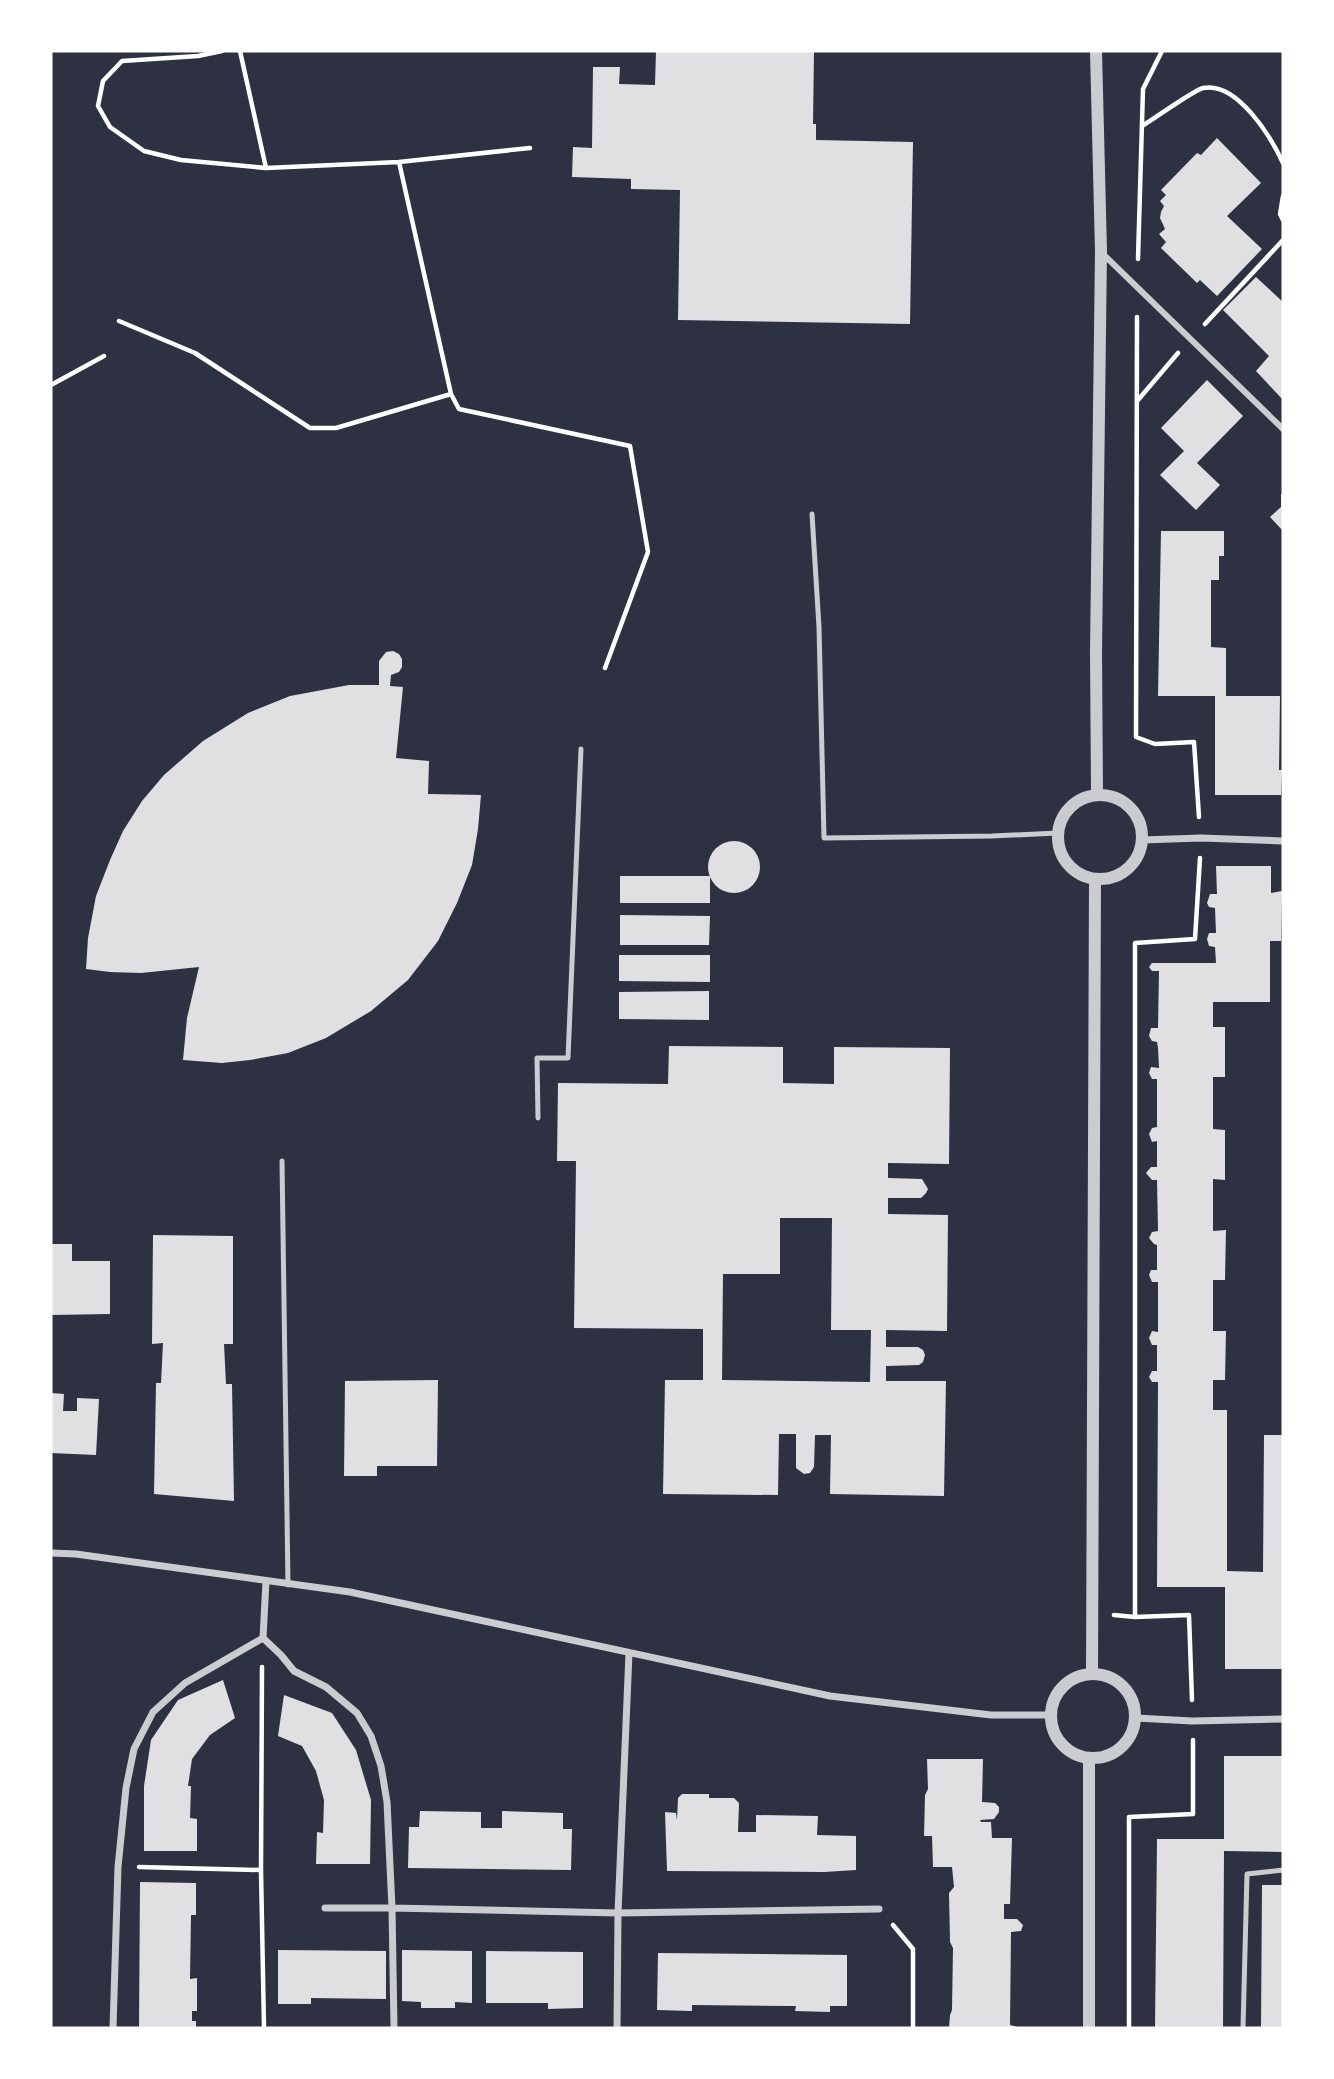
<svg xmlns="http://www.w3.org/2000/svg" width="1334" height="2079" viewBox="0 0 1334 2079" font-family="'Asap Condensed',sans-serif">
  <rect width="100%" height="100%" fill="#2d3142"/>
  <path fill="#e0e0e3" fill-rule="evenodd" d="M656,51H814L813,124H816V140L913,142L910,324L678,320L680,190L631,189V179L572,177L573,147L592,148L593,67H620L619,84L655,85Z
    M1217,138L1261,183L1227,216L1262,249L1217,296L1200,280L1197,283L1161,248L1166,242L1159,234L1165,229L1160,218L1161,212L1164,206L1160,201L1166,195L1161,190L1197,153L1201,155Z
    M1256,277L1283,302V400L1256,371L1269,356L1223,310Z
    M1207,380L1243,416L1197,463L1220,485L1196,510L1160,475L1184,451L1161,428Z
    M1281,494H1283V531L1270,517L1281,507Z
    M1161,531H1224V556H1219V580H1211V647L1226,648V696H1280L1279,770H1282L1281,795H1215V696H1158Z
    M393,651L399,654L402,659V667L399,672L391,675L390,686L403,687L396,758L429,761L428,794L481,795L478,829L472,865L457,903L438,941L408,980L371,1011L326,1038L288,1053L250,1060L222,1063L183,1060L187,1018L199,967L141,973L110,972L86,969L88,938L96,896L110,860L123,831L142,801L164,775L203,741L248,713L290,696L349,685H379V661L386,652Z
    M708 867a26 26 0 1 1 52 0a26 26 0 1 1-52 0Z
    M1216,866H1271V893L1282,891L1281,941H1270V1002H1213V1027H1225V1077H1213V1129L1225,1130V1180L1213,1179V1231L1226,1230L1225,1280H1213V1331H1226L1225,1380H1213V1410H1227V1571L1263,1572L1264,1435H1283V1669H1225V1587H1157L1158,1382H1152L1149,1377L1152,1371H1157V1345H1152L1149,1338L1152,1331L1158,1332V1282H1152L1149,1275L1151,1270H1157V1245L1154,1244L1149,1238L1152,1232L1158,1231L1157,1180H1152L1146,1173L1151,1167H1157V1141L1152,1142L1149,1134L1152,1128L1157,1127V1079H1152L1149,1073L1151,1067L1159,1068L1158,1048L1157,1042L1152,1041L1149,1036L1151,1028H1158L1159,971H1152L1149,967L1152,963H1216L1215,947L1209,946L1207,939L1209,933H1216L1215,908L1209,907L1207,903L1210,894H1217Z
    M620,876H710V903H620Z
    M620,915L710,916L709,945H620Z
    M619,955H710V982L619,981Z
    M709,991V1020L619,1019V992Z
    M669,1046L783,1047V1083L834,1084V1047L950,1048L949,1164L888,1163V1178L922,1179L928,1189L926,1193L921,1198H888V1214L948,1215L947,1331L886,1330V1347H918L923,1350L925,1355L923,1362L919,1365L886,1366V1381H946L944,1496L830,1494L831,1435H815L814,1467L810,1473L804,1474L796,1468V1434H779L778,1495L663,1494L665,1380H703V1329L574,1328L576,1161H557L558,1083L668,1084ZM780,1218H832L831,1330H871L870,1382L722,1380L723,1274H780Z
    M153,1235L233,1236V1344H224L226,1384H232L234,1501L154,1494L156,1383H161L163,1343L152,1344Z
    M51,1244H72V1261H110V1314L51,1315Z
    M438,1380L437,1466H377V1476H344L345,1381Z
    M51,1393L64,1394L63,1411H77V1398L99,1399L96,1455L51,1453Z
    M223,1680L235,1718L210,1735L192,1759L188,1786H191L190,1818L197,1819V1851H144V1786L151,1740L178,1700Z
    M284,1695L332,1713L356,1750L371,1800L370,1864H316L317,1832L323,1833L324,1800L316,1771L302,1746L278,1736Z
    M1224,1756H1283V1852L1224,1851L1223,2028H1155L1157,1839H1224Z
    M927,1759H983L982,1802L995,1803L999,1807V1812L994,1819L980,1820L981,1822H991L992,1838H1012L1010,1904H1004V1919H1017L1023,1925L1021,1931L1011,1932L1010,2025L1021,2028H949L950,2015L952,2010L953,1948L950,1942L949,1893L954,1887L952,1867H933L932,1836H924L925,1795L928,1789Z
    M682,1794H709V1798H734L739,1803L738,1832H756V1815L818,1816L817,1835L856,1836V1870L824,1872L667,1871L665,1812L676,1813L677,1820L678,1798Z
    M420,1811L481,1812V1828H502V1811L563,1813V1829H572L571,1870L408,1868L409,1827H419Z
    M140,1882L196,1883V1915H191L190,1979L197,1978V2011H192V2021H196V2028H139Z
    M1262,1885H1283V2028H1261Z
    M278,1950L386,1951V1999L311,1998V2004H278Z
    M402,1950L472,1951V2003L455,2002V2008H421V2002L402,2001Z
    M486,1951L583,1952V2008L548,2009V2003H486Z
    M658,1953L847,1955V2006H830V2012L795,2011L796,2006L692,2005V2011L657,2010Z"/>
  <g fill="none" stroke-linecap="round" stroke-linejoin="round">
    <path stroke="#fff" stroke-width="4.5" d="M222,51L198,56L122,61L103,81L98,106L110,127L144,151L181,160L266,168L399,162L530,148
      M240,51L266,168
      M1142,126C1154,119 1194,90 1203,88C1237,81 1271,137 1283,163
      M399,162L451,394L459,409L630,446L648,552L605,668
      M1283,196L1280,214L1283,220
      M1138,259L1143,89L1162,51
      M1137,317L1136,737L1155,744L1194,742L1199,817
      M119,321L195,353L310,428H336L451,394
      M1205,324L1283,240
      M51,385L104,356
      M1138,400L1178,353
      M1114,1615L1135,1617L1189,1615L1192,1700
      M1135,1617V943L1195,939L1200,858
      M262,1667L261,1870L264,2028
      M139,1867L261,1870
      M893,1925L913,1949V2028
      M1129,2028V1817L1193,1814V1740"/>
    <path stroke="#caccd0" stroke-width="5" d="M812,514L819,627L824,838L992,836L1058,833
      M538,1118L537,1058H568L581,749
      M282,1161L288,1585
      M1243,2028L1247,1874L1283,1870"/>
    <path stroke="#caccd0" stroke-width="6" d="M1102,253L1283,429"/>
    <path stroke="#caccd0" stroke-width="7" d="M1142,840L1201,838L1283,841
      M51,1553L76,1554L350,1592L830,1696L991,1715H1050
      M263,1638L266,1581
      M1136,1718L1192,1721L1283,1719
      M325,1908H392L618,1913L879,1909
      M113,2028L118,1867L126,1788L134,1749L153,1712L185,1683L263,1638L281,1655L294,1671L326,1687L357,1713L371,1736L381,1766L387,1802L392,1908L394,2028
      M617,2028L618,1913L629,1653"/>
    <path stroke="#caccd0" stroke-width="12" d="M1096,51L1101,251L1096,652L1097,794
      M1058 837a42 42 0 1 1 84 0a42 42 0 1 1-84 0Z
      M1051 1716a42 42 0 1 1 84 0a42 42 0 1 1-84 0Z
      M1092,1674L1095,879
      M1089,1759V2028"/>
  </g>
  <rect width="1334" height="2079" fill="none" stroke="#ffffff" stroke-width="105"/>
</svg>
